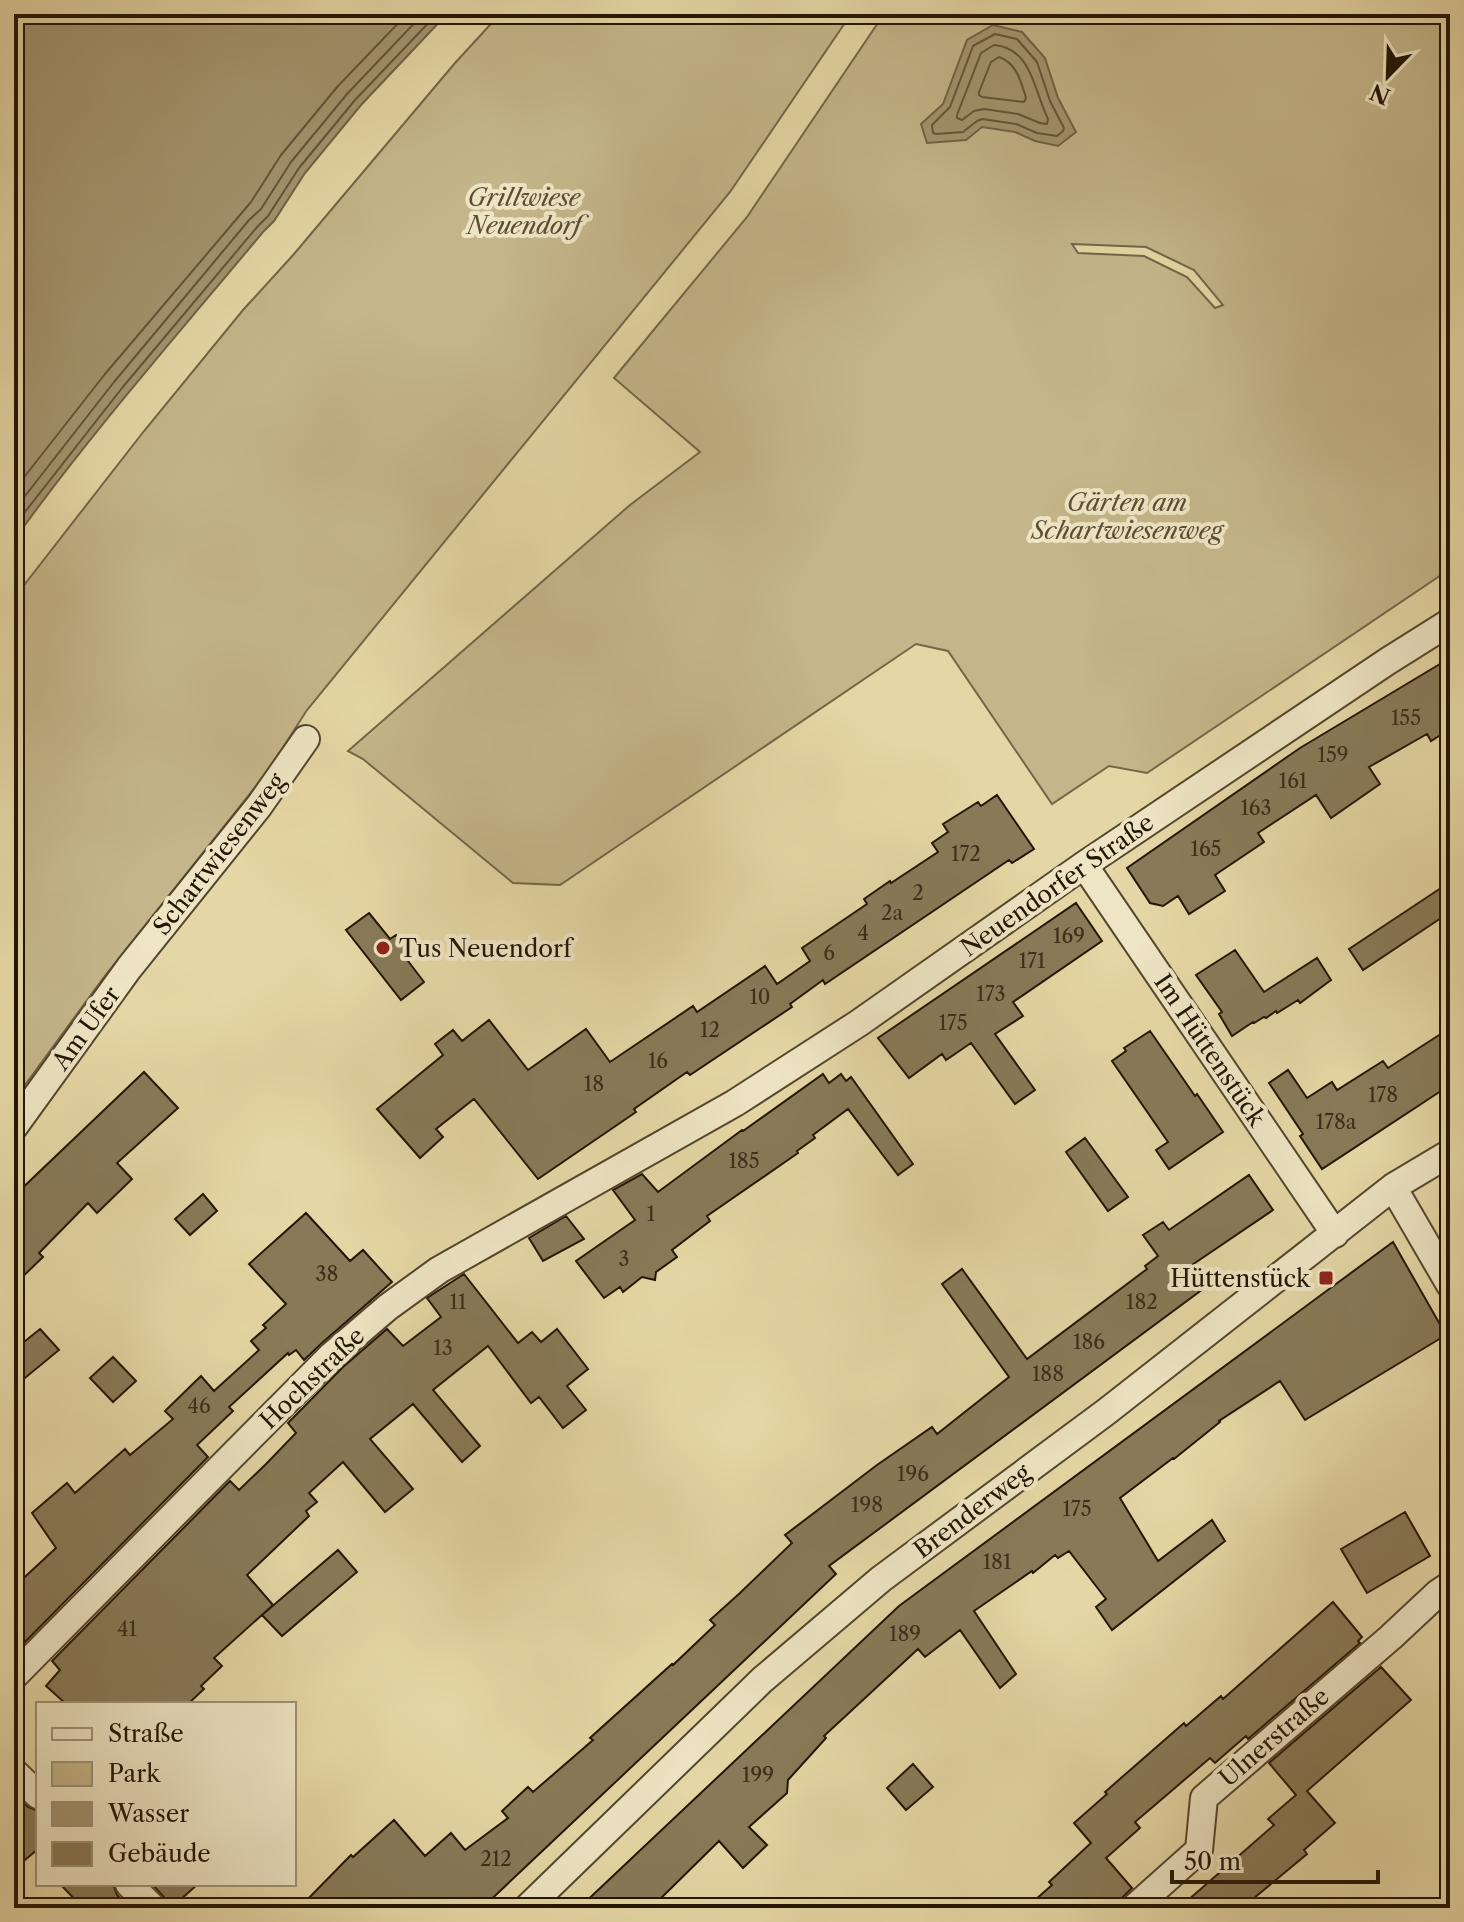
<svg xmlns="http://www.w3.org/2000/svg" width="1464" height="1922" viewBox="0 0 1464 1922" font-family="'Libre Caslon Text',serif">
  <rect width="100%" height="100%" fill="#e5d7a5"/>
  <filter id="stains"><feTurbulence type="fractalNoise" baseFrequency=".0025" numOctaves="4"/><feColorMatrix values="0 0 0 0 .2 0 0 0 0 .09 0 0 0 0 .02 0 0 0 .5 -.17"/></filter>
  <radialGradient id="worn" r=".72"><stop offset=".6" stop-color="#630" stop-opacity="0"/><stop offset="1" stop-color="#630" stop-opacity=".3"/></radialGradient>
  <path fill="#c4b68a" stroke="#746648" stroke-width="2" fill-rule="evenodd" d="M500,14H851L730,192L307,710L268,771L104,977L14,1100V598L144,431L243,310L294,254L455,63Z
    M884,14H1450V569L1147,773L1109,766L1052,804L948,651L916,644L560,885L513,883L363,759L348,751L630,505L700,452L614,378L747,217ZM1072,244L1146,247L1194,270L1223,305L1215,308L1187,277L1144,256L1078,253Z"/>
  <path fill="#a3956f" stroke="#706245" stroke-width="2" d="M14,14H447L361,105L305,173L274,221L263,232C179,333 91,433 14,540Z
    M993,25L1022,32L1045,58L1058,98L1076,132L1058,146L1035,141L1015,132L982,127L966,140L927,143L921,124L943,104L967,40Z"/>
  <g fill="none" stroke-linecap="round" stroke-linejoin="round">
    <path stroke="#63553a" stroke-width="2" d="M995,34L1017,39L1037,62L1050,101L1064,128L1063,131L1057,136L1037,133L1016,124L982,119L977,121L963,132L936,134L933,133L932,125L950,107L973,46Z
      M994,45C1032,48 1034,91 1048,119L1047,124L1040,123L1018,114L984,109L974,111L962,120L957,118V115L981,53Z
      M999,57C1017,63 1021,82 1026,98L1024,102L982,97L979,95V92L991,62Z
      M14,490L105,374L251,202L281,155L338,86L407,14
      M14,510L114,382L249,220L261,209L291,162L347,94L423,14
      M14,526L122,388L257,227L268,216L299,168L355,100L437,14"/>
  </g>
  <path fill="#887a58" stroke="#231505" stroke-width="2" d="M1450,658V729L1431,741L1427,734L1369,767L1380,784L1331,818L1316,795L1258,833L1264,842L1215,875L1225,891L1189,914L1178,896L1163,906L1150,903L1127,868L1300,748Z
    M997,795L1034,849L1012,863L1009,860L825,984L823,980L790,1004L792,1007L690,1075L687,1072L634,1109L636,1112L538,1179L474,1099L436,1129L443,1137L420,1158L377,1109L443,1055L435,1044L453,1030L462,1041L489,1020L528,1070L586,1029L610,1062L693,1006L697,1012L765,966L777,984L810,961L802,948L867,904L864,899L890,881L891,883L938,852L932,843L948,832L943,824L978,802L981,806Z
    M1450,882V912L1363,970L1349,949Z
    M1076,903L1102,941L1013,1002L1023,1016L995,1034L1035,1090L1015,1104L971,1043L946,1060L942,1054L909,1078L878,1038Z
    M369,913L390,939L396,935L413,957L408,961L424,982L401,1000L346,930Z
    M1235,950L1264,992L1317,958L1331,980L1300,1003L1298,1000L1277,1013L1276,1011L1266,1018L1264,1017L1254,1023L1253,1022L1232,1036L1219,1014L1222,1012L1196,975Z
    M1450,1028V1085L1322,1169L1300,1136L1303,1134L1269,1083L1288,1070L1307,1098L1332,1082L1337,1090L1383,1061L1388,1068Z
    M1150,1031L1195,1096L1197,1094L1223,1132L1169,1169L1156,1150L1168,1142L1112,1061L1126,1051L1124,1048Z
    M144,1072L178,1108L117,1163L132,1179L97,1213L88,1203L39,1253L43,1257L14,1285V1196Z
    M823,1074L829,1083L841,1074L846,1081L851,1077L913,1164L898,1175L848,1109L813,1135L815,1138L797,1151L798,1153L707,1216L710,1221L672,1250L677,1257L656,1272L655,1280L642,1277L623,1292L620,1287L604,1298L576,1261L635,1220L613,1190L642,1174L658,1192L742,1130L743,1131Z
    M1085,1138L1128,1197L1108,1211L1066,1152Z
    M1249,1175L1273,1210L1192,1265L1207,1286L829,1566L836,1574L482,1908H299L351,1855L353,1857L394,1820L425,1856L451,1833L465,1850L508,1818L502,1811L528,1787L533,1792L593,1740L590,1738L672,1664L673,1665L715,1625L710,1620L740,1593L792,1543L785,1535L877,1465L932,1427L937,1434L1009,1377L942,1284L962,1269L1027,1359L1147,1269L1145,1266L1158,1256L1143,1235L1163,1222L1169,1230Z
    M203,1194L217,1211L190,1235L175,1219Z
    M306,1213L350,1261L363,1250L392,1282L322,1343L304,1360L296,1350L289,1355L288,1353L229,1407L233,1411L197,1445L208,1457L14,1653V1587L56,1548L32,1513L67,1483L75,1493L125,1449L130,1455L173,1419L165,1411L201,1376L214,1391L259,1350L251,1341L266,1328L263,1325L286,1304L249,1264Z
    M566,1216L584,1239L543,1261L529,1238Z
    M1393,1242L1446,1335L1305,1420L1280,1381L1219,1421L1220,1422L1174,1459L1173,1458L1120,1498L1158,1561L1212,1520L1225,1541L1112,1630L1096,1607L1106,1599L1069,1551L1058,1558L1055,1555L1033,1573L1032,1571L974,1611L1016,1674L1000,1688L960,1630L925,1657L918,1649L824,1736L826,1738L788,1780L787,1793L749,1827L767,1845L743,1868L719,1841L651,1908H579L899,1606Z
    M464,1274L518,1343L532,1332L541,1342L557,1329L588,1369L567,1386L586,1410L563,1428L539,1397L531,1403L488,1346L433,1390L480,1446L462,1462L413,1404L370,1439L413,1489L385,1512L343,1462L309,1493L317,1502L306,1511L309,1516L247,1575L273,1605L214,1658L222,1666L201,1686L204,1689L188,1704H66L46,1686L60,1670L52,1661L230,1481L239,1490L266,1464L296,1433L288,1423L343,1367L387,1329L403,1346L441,1317L427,1298Z
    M40,1329L59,1350L14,1387V1350Z
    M113,1357L136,1381L113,1402L90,1378Z
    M1405,1512L1430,1556L1367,1593L1341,1549Z
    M338,1550L357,1572L282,1636L262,1615Z
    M1333,1602L1362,1637L1358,1641L1360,1643L1248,1739L1246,1736L1215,1763L1210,1758L1135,1822L1140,1828L1106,1858L1132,1888L1123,1897L1119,1902L1118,1908H1026L1052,1885L1049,1882L1091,1843L1074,1823L1107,1794L1105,1792L1184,1723L1186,1726L1221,1696L1223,1699Z
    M1381,1667L1411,1700L1307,1791L1335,1823L1304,1850L1307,1854L1242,1908H1179L1274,1825L1268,1819L1296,1795L1269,1763Z
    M913,1764L933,1787L906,1810L887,1788Z
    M20,1800L28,1807L38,1811V1849L14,1869V1806Z
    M60,1884H113L117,1895L130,1908H83Z
    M152,1884H198L171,1908H169L164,1897Z"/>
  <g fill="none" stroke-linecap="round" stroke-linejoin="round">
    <defs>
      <path id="minor" d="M1084,865L1335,1234
        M14,1127L129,968L259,806L306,739
        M1393,1187L1450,1285
        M14,1676L332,1355L388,1307L439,1270L735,1103L859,1023L1084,865L1388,661L1450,622
        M14,1772L38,1795
        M129,1884L153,1908
        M527,1908L762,1680L881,1579L1106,1412L1393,1187L1450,1153
        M1134,1908L1199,1850L1204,1798L1391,1637L1438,1593L1450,1585"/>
    </defs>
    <use href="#minor" stroke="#54462d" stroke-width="30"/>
    <use href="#minor" stroke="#eee5c4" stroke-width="26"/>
  </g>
  <g fill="#8f2418" stroke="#eee5c4" stroke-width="3">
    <circle cx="383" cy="948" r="8"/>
    <rect x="1318" y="1270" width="16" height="16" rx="4"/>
  </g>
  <g text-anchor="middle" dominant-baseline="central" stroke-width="8" stroke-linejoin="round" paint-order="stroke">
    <g font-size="20" fill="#3c2e1a">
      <text x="1406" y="718">155</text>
      <text x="1333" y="755">159</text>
      <text x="1293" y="781">161</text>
      <text x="1256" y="808">163</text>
      <text x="1206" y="849">165</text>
      <text x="966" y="854">172</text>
      <text x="918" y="893">2</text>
      <text x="892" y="913">2a</text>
      <text x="863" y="933">4</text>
      <text x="1069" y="936">169</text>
      <text x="829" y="953">6</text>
      <text x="1032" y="961">171</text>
      <text x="991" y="994">173</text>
      <text x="760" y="997">10</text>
      <text x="953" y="1023">175</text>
      <text x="710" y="1030">12</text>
      <text x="658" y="1061">16</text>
      <text x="594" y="1084">18</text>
      <text x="1383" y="1095">178</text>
      <text x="1336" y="1122">178a</text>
      <text x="744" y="1161">185</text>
      <text x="651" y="1214">1</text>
      <text x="624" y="1259">3</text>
      <text x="327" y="1274">38</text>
      <text x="458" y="1302">11</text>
      <text x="1142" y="1302">182</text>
      <text x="1089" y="1342">186</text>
      <text x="443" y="1348">13</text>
      <text x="1048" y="1374">188</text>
      <text x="199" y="1406">46</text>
      <text x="913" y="1474">196</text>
      <text x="867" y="1505">198</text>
      <text x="1077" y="1509">175</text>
      <text x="997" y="1562">181</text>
      <text x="127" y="1629">41</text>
      <text x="905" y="1634">189</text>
      <text x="758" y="1775">199</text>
      <text x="496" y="1859">212</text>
    </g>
    <g font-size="24" font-style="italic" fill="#5b4d34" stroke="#eee5c4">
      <text x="524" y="197">Grillwiese<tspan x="524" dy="28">Neuendorf</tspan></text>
      <text x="1127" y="502">Gärten am<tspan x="1127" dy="28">Schartwiesenweg</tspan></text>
    </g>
    <g font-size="24" fill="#231505" stroke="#eee5c4">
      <text transform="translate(219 854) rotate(-52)">Schartwiesenweg</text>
      <text transform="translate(1057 885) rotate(-35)">Neuendorfer Straße</text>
      <text transform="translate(86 1028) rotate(-54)">Am Ufer</text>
      <text transform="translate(1210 1050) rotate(56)">Im Hüttenstück</text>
      <text transform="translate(312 1378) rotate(-44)">Hochstraße</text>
      <text transform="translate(972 1511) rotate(-37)">Brenderweg</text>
      <text transform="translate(1274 1737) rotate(-41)">Ulnerstraße</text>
    </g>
    <g font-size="24" fill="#231505" stroke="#eee5c4" text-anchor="start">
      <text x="399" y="948">Tus Neuendorf</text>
      <text x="1310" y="1278" text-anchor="end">Hüttenstück</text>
    </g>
  </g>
  <rect width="1464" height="1922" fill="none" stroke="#e5d7a5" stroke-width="48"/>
  <rect x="16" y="16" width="1432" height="1890" fill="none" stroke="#231505" stroke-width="4"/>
  <rect x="24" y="24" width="1416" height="1874" fill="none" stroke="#231505" stroke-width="2"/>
  <rect x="36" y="1702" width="260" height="184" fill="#eee5c4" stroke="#9d9278" stroke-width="2"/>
  <rect x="52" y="1728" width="40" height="12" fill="#eee5c4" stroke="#9d9278" stroke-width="2"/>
  <text x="108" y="1742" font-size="24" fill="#231505">Straße</text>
  <rect x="52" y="1762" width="40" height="24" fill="#c4b68a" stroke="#9d9278" stroke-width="2"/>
  <text x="108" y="1782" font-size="24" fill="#231505">Park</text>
  <rect x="52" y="1802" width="40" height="24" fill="#a3956f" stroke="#9d9278" stroke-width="2"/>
  <text x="108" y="1822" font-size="24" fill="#231505">Wasser</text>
  <rect x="52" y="1842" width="40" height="24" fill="#887a58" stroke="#9d9278" stroke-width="2"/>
  <text x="108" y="1862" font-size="24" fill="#231505">Gebäude</text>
  <g transform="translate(1388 76) rotate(203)" stroke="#eee5c4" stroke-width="6" paint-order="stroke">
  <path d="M0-6L14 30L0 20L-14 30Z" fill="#231505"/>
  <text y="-12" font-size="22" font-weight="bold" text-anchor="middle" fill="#231505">N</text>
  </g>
  <path d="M1172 1870v12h206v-12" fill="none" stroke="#231505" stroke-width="4"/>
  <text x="1184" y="1870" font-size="24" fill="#231505" stroke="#eee5c4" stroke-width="6" paint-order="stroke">50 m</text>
  <rect width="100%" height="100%" filter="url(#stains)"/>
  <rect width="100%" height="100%" fill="url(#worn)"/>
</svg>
